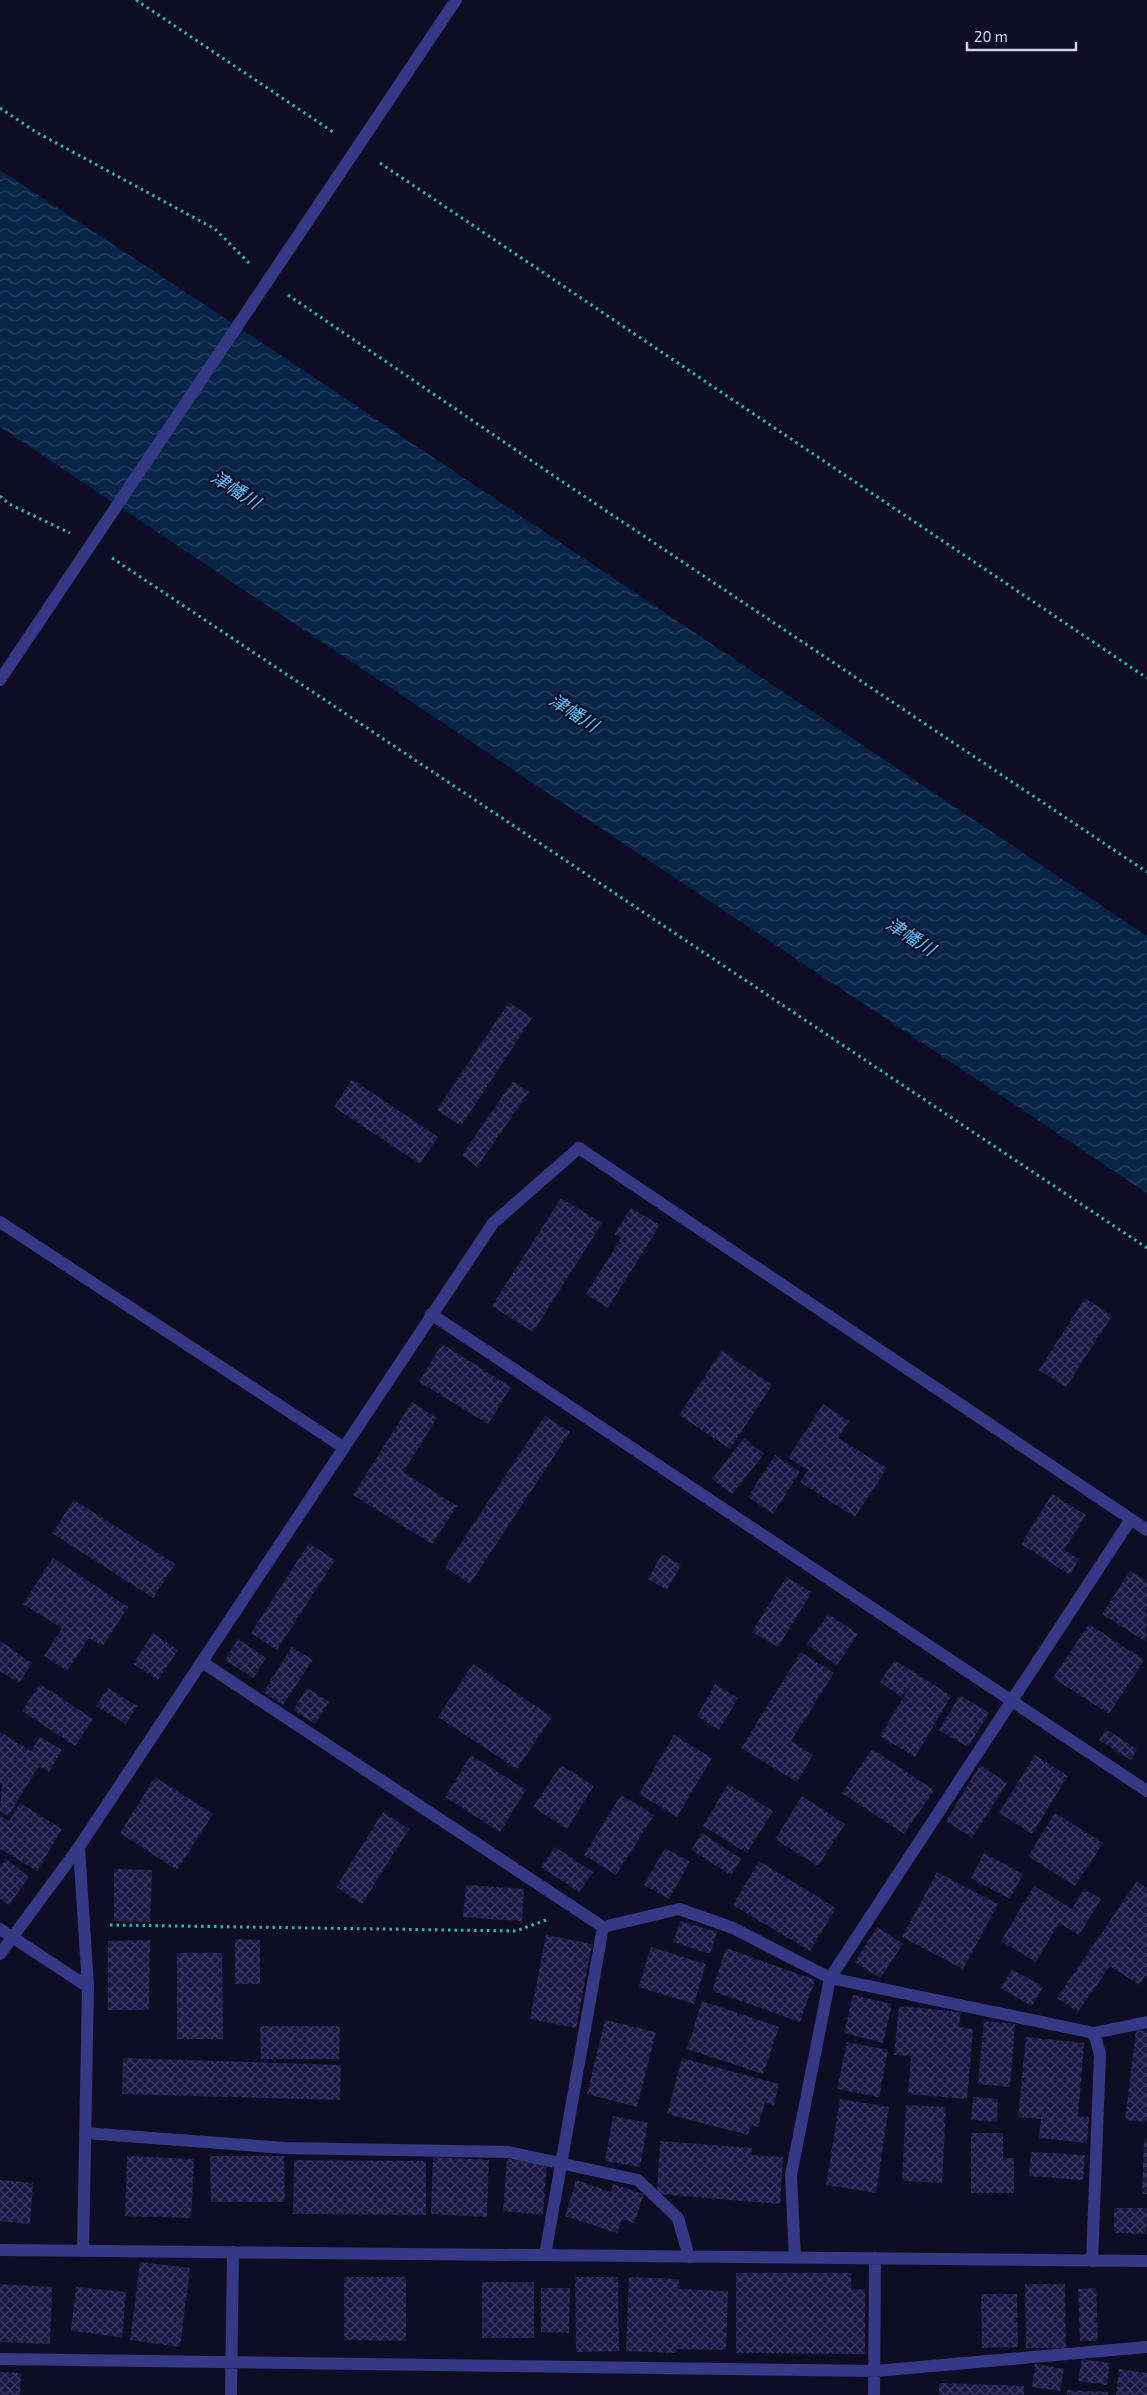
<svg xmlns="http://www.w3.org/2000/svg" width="1147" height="2395" viewBox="0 0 1147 2395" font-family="'Exo 2','Noto Sans JP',sans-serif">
  <defs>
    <pattern id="water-waves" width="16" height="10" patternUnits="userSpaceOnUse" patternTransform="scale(1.25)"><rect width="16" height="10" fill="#082548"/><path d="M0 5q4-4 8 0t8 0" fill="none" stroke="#2b4463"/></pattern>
    <pattern id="building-cross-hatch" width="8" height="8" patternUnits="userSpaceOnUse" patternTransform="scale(1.25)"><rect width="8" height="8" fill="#1d1846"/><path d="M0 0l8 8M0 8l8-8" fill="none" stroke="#3d3962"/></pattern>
  </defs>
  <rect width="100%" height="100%" fill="#0f0d24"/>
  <path fill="url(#water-waves)" d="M0,170L273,350L1147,936V1193L0,427Z"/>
  <path fill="url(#building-cross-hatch)" d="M509,1002L532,1018L461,1126L437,1110Z
    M352,1079L438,1137L420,1164L334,1107Z
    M513,1081L529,1092L477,1167L462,1155Z
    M561,1198L602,1223L533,1332L492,1306Z
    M631,1208L660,1225L608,1308L586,1294L621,1238L614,1234Z
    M1085,1298L1112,1316L1066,1387L1039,1370Z
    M442,1344L511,1387L488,1424L419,1382Z
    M722,1351L772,1385L730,1449L679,1415Z
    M412,1402L437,1418L403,1472L457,1506L432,1544L353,1495Z
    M823,1404L849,1421L838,1438L887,1468L855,1517L800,1482L808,1470L788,1458Z
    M545,1416L570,1432L470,1584L445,1567Z
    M744,1438L764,1454L732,1494L712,1479Z
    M775,1455L800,1472L773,1514L748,1497Z
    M1052,1494L1086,1515L1064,1550L1079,1559L1070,1575L1021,1544Z
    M74,1500L175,1564L153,1598L52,1533Z
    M309,1543L335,1560L277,1650L251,1633Z
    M662,1554L681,1565L667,1590L648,1579Z
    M53,1558L128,1607L103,1646L89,1638L67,1671L44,1656L62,1628L23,1604Z
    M1130,1571L1147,1582L1146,1642L1102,1614Z
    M786,1577L812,1592L778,1647L752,1632Z
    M828,1614L858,1634L837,1665L807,1644Z
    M1089,1624L1144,1660L1109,1714L1053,1678Z
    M153,1633L178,1650L158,1680L133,1664Z
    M238,1639L266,1658L253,1678L225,1660Z
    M0,1641L32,1663L19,1683L0,1671Z
    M292,1647L313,1660L283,1705L263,1692Z
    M801,1652L834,1673L791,1741L813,1755L797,1782L741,1748Z
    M895,1660L951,1696L915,1757L880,1736L914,1680L901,1697L880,1682Z
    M473,1664L552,1717L517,1769L438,1717Z
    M40,1684L93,1719L75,1746L22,1711Z
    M715,1684L738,1698L719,1730L697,1716Z
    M108,1688L137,1706L126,1724L96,1706Z
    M307,1688L329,1702L315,1724L293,1710Z
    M960,1695L989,1713L968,1747L939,1730Z
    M1106,1729L1137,1749L1131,1760L1099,1740Z
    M0,1732L31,1751L40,1737L62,1750L49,1772L39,1766L8,1816L0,1811L2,1784L0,1783Z
    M674,1735L712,1758L677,1817L639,1794Z
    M872,1749L934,1790L904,1834L842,1793Z
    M471,1755L526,1790L500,1832L445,1797Z
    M1035,1755L1068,1776L1032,1834L999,1813Z
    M561,1765L594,1786L567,1829L533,1807Z
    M980,1765L1007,1783L972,1838L946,1821Z
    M155,1777L213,1814L177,1870L120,1833Z
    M728,1784L773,1811L747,1853L703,1826Z
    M621,1795L654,1815L616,1875L584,1855Z
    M802,1796L845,1824L818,1866L775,1839Z
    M20,1803L62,1829L37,1871L0,1849V1816L9,1821Z
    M383,1812L409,1829L362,1904L336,1887Z
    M1055,1813L1103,1843L1075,1886L1028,1856Z
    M702,1833L741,1859L731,1875L691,1850Z
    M555,1847L593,1872L579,1892L541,1867Z
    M665,1848L690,1862L669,1899L644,1885Z
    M984,1853L1023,1874L1010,1899L971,1878Z
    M6,1859L29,1877L9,1905L0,1899V1867Z
    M759,1861L836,1908L810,1951L733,1905Z
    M114,1869L152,1870L150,1922L114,1921Z
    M937,1872L998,1904L963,1969L902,1937Z
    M1137,1881L1147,1888V1974L1139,1985L1110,1966L1078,2012L1057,1998Z
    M466,1885L524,1889L522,1921L463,1917Z
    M1034,1886L1072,1909L1084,1889L1101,1899L1079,1935L1059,1923L1036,1962L1001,1941Z
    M680,1921L717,1932L710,1954L673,1942Z
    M877,1927L903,1944L880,1978L855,1962Z
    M546,1935L592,1944L576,2028L530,2019Z
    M235,1939L260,1940V1984H235Z
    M150,1940L149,2010H108V1941Z
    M651,1947L706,1964L694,2004L639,1987Z
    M726,1948L815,1980L800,2022L712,1991Z
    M177,1953H222L223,2039H177Z
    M1012,1969L1043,1987L1032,2006L1001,1988Z
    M853,1995L892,2004L883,2043L844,2033Z
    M702,2001L779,2027L763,2074L687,2049Z
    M899,2006L961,2012L959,2027L973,2029L967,2099L908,2094L911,2056L894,2055Z
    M605,2020L656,2032L637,2107L587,2094Z
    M984,2021L1015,2024L1010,2087L978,2084Z
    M260,2026H340L339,2059H261Z
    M1136,2030L1147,2031V2122L1125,2120Z
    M1026,2037L1084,2043L1078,2116L1089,2117L1087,2143L1039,2138L1041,2119L1018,2117Z
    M847,2042L888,2050L879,2097L837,2089Z
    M123,2058L341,2065L340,2100L122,2094Z
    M682,2058L779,2084L774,2105L765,2102L758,2127L751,2125L748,2135L667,2114Z
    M973,2097L998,2099L997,2122L971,2120Z
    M840,2099L889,2107L876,2193L826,2185Z
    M906,2105L946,2107L942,2183L902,2181Z
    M613,2116L648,2123L640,2167L605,2161Z
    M971,2133H1003V2158H1014V2193H971Z
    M1144,2139H1147V2194H1142Z
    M660,2141L752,2148L751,2155L783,2157L780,2204L657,2194Z
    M1031,2152L1085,2155L1083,2180L1029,2176Z
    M127,2156L194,2159L191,2218L125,2216Z
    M210,2156H284L285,2202H211Z
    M433,2157L489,2160L487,2217L431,2214Z
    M507,2159L547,2163L543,2215L503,2211Z
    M294,2160L426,2161V2215L293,2214Z
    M0,2180L33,2183L30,2224L0,2221Z
    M576,2180L611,2192L613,2184L644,2194L634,2223L622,2219L617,2233L565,2216Z
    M1114,2208H1147L1146,2234L1114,2233Z
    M140,2262L190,2268L180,2347L130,2340Z
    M736,2273H851V2290L865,2289V2354L736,2353Z
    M344,2277H406V2341L344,2340Z
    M575,2277H618L619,2351L576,2352Z
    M629,2277L679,2279L678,2289L728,2291L726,2350L677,2349L676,2353L626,2351Z
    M482,2282H534V2338H482Z
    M0,2284L52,2287L50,2344L0,2342Z
    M1025,2284H1065L1066,2348H1026Z
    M76,2287L126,2292L122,2337L71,2331Z
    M541,2288H570L569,2333L541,2332Z
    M1096,2288L1098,2341H1080L1078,2289Z
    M981,2294H1017L1018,2347L982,2348Z
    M1082,2359L1110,2363L1107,2385L1078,2381Z
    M1035,2364L1064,2369L1060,2391L1032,2387Z
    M1119,2369L1147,2373V2395H1116Z
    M0,2372L21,2373L20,2395H0Z
    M939,2383L1024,2386V2395H939Z
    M1067,2390L1108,2392V2395H1067Z"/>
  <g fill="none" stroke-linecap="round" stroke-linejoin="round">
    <path stroke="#27bca6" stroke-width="3" stroke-dasharray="2.5 4" stroke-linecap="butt" d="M136,0L333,132
      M0,108L36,132L215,229L250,264
      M380,163L1147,678
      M288,295L554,476L1147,872
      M0,496L9,504L70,533
      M112,558L1147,1248
      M110,1925L516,1931L546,1920"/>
    <path stroke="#353986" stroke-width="12" d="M0,680L456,0
      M0,1222L343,1447
      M431,1314L1147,1791
      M202,1662L603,1927L545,2255
      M79,1847L88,1987
      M603,1927L679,1909L733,1928L830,1978L1094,2033L1100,2054L1092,2261
      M0,1929L88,1987L83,2251
      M0,1954L79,1847L493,1223L579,1148L1147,1530
      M1094,2033L1147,2022
      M85,2133L285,2148L509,2152L638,2180L678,2218L689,2257
      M0,2250L1147,2261
      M795,2258L791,2175L830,1978L1131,1519
      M0,2359L875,2371L1147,2347
      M231,2395L233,2252
      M874,2395L875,2258"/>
  </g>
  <g text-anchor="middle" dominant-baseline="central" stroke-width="4" stroke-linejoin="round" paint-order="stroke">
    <g font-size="18" font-style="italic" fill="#5ec3ff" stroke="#0f0d24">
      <text transform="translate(236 489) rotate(33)">津幡川</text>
      <text transform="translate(574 712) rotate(33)">津幡川</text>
      <text transform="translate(911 936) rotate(33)">津幡川</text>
    </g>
  </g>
  <path d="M967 42v8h109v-8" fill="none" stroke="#d1d0ff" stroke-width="2.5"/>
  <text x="974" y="42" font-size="15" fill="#d1d0ff" stroke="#0f0d24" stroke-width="4" paint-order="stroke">20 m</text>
</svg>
